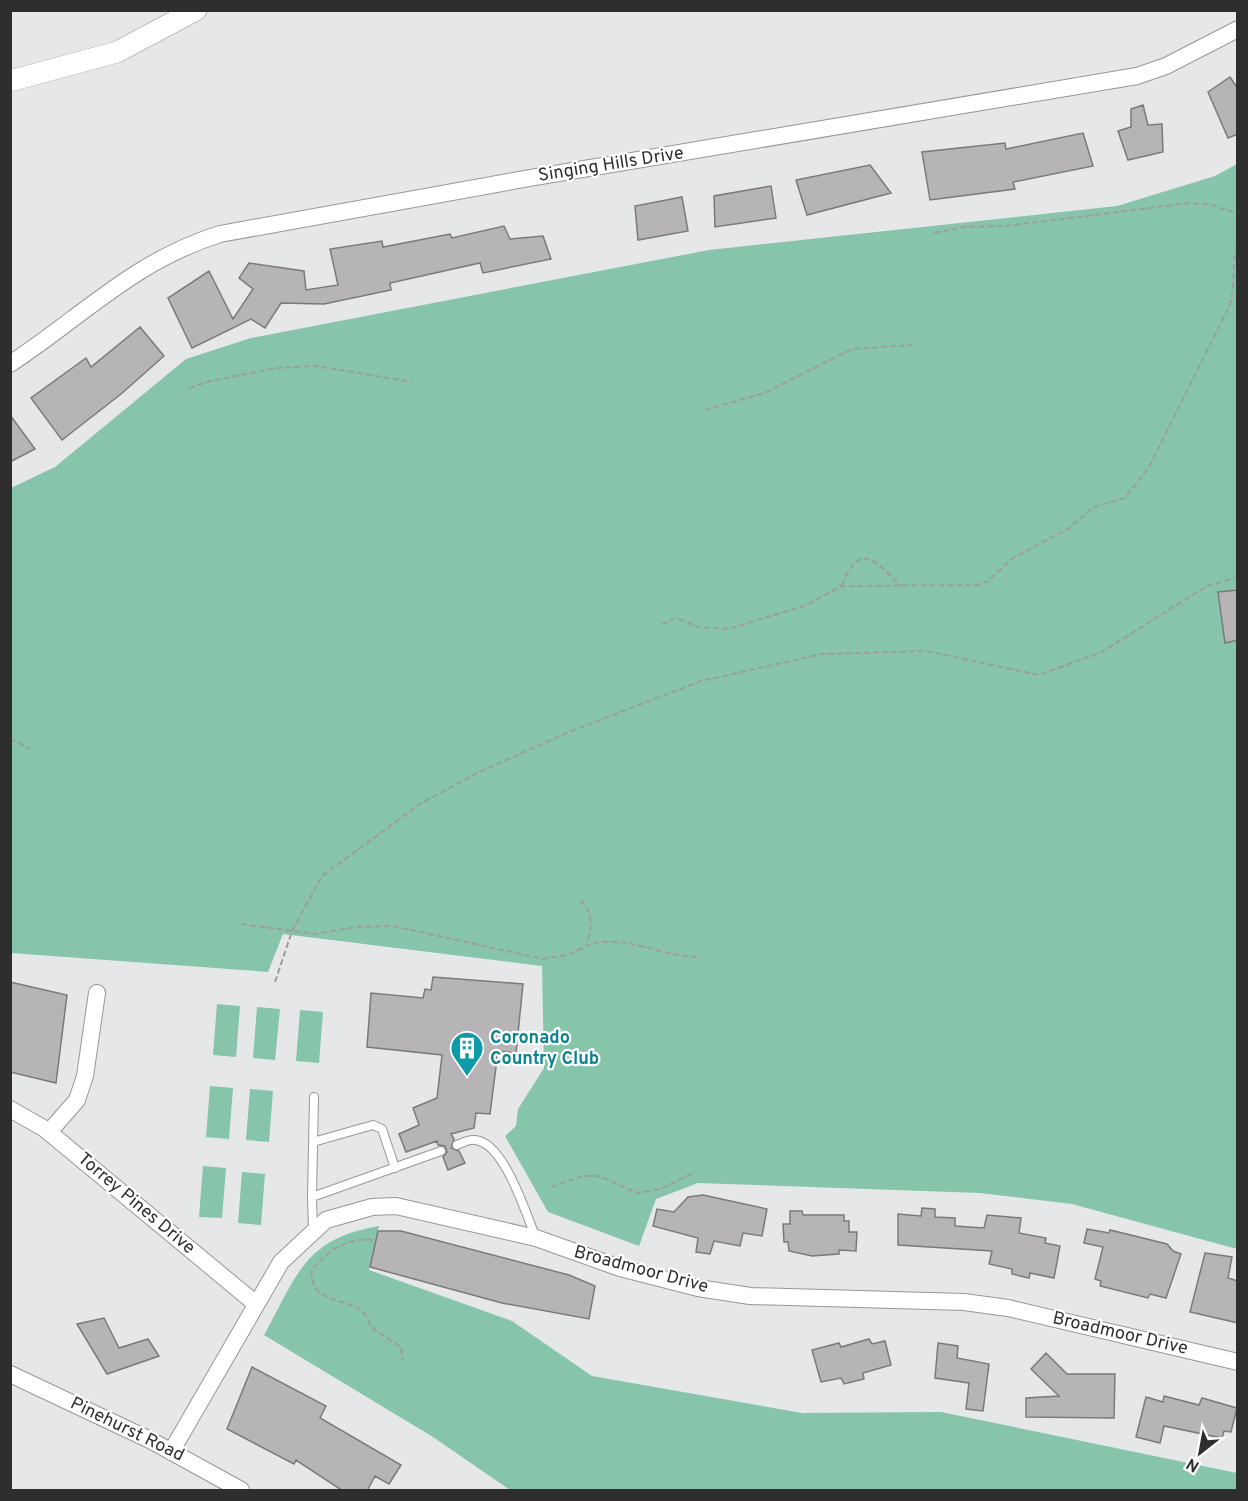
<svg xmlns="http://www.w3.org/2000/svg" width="1248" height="1501" viewBox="0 0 1248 1501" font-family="Overpass,sans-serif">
  <rect width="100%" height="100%" fill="#e6e7e9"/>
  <path fill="#86c5a9" d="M1237,164V1249L1072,1204L980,1193L698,1183L656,1199L639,1246L548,1212L505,1136L516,1126L518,1109L544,1068L542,966L283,934L268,972L11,953V488L55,467L186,359L251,338L709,250L1117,206L1215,176Z
    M217,1004L240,1006L236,1057L213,1055Z
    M257,1007L280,1009L275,1060L253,1058Z
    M300,1010L323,1012L319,1063L296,1061Z
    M210,1086L233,1088L229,1139L206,1137Z
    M250,1089L273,1091L269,1142L246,1140Z
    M203,1166L226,1168L222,1218L199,1217Z
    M242,1172L265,1174L261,1225L238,1223Z
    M379,1226L369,1270L512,1321L592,1376L802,1413L941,1412L1237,1473V1490H510L433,1437L264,1335C298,1274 304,1239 379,1226Z"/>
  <path fill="#b6b4b6" stroke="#7b7a7b" stroke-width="1.5" d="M1230,77L1238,89V134L1228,138L1208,92Z
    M1143,105L1148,125L1162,124L1163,152L1128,160L1118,131L1131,127V109Z
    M1083,133L1093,166L1013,182L1015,189L930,200L922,152L1005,143L1006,149Z
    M870,165L891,193L807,215L796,180Z
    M771,186L776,218L715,227L714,196Z
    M682,197L688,231L638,240L635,206Z
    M504,226L510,239L543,236L551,259L483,273L480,263L390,283L391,290L324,304L281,303L265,328L251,319L192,348L168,298L209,271L233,319L253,289L239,278L249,263L304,271L306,290L338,285L330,249L382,241L383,247L450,234L452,238Z
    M140,327L164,356L121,394L62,440L31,398L86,358L91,367Z
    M10,415L35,449L10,462Z
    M1238,590V640L1225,643L1218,592Z
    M433,977L523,984L516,1053L498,1051L490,1114L476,1113L474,1128L451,1134L454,1139L451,1148L459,1151L465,1163L448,1170L443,1157L447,1152L445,1146L438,1145L437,1141L406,1152L399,1134L419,1125L413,1108L437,1098L442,1055L367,1047L371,993L423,998L425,989L431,990Z
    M10,982L67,995L56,1083L10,1072Z
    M703,1195L767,1209L762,1236L743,1233L740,1246L714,1241L710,1254L696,1252L698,1238L653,1226L657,1209L674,1212L688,1197Z
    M922,1208L935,1209V1217L955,1218V1226L984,1228L987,1215L1021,1218L1019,1233L1046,1238L1045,1243L1060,1246L1054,1278L1030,1273L1029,1278L1012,1274V1269L989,1264L992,1251L898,1245V1214L921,1216Z
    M790,1211H802L803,1215H844V1221H849V1232H857L856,1251L839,1250V1254L812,1256L789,1251L788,1242H784L783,1224H790Z
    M1087,1229L1109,1233L1110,1230L1167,1244L1173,1251L1181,1254L1166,1298L1150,1294L1148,1298L1100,1286L1101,1281L1095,1279L1103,1247L1084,1243Z
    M378,1231H401L569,1275L595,1286L589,1319L502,1303L370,1267Z
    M1205,1253L1232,1257L1228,1278L1238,1281V1323L1190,1312Z
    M104,1318L119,1348L148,1339L159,1356L107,1374L77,1324Z
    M869,1339L872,1344L885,1341L891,1365L863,1373L864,1379L844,1384L841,1378L821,1382L812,1350L839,1343L841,1347Z
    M938,1343L958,1346L957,1358L989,1364L983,1411L966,1409L969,1383L935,1378Z
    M1046,1353L1067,1374H1115L1114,1418L1026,1417V1398L1059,1396L1031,1369Z
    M252,1367L326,1406L320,1418L401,1465L389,1484L375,1476L367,1491H343L296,1460L294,1464L227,1429Z
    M1164,1396L1199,1405L1202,1398L1237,1408L1231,1432L1224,1431L1222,1438L1164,1426L1160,1443L1136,1437L1146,1397L1163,1402Z"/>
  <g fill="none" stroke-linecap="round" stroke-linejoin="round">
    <defs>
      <path id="service" d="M313,1142L373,1125L382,1129L395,1168
        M457,1145C462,1143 469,1139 475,1140C504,1142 526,1214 536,1238
        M312,1197L314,1097
        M313,1230L312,1197L441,1151"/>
      <path id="minor" d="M10,364C83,316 134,261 220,234L524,179L1137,76L1166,66L1238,29
        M10,1109L45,1129L256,1304
        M49,1132L77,1100L85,1076L97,993
        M10,1374L150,1440L241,1490
        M171,1452L281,1262L326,1220L372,1207L396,1206L536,1238L620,1268L698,1288L750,1296L964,1302L1008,1308L1238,1362"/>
      <path id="tertiary" d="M10,81L117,52L196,10"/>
    </defs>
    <use href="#service" stroke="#969798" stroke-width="10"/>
    <use href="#minor" stroke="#969798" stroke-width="18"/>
    <use href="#tertiary" stroke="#969798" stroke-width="22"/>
    <path stroke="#9d9d9f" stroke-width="2" stroke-dasharray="6 3" stroke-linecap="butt" d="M934,233L964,227L1006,226L1190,203L1213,205L1238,214
      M189,388L211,381L276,368L316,366L412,382
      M705,410L764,393L852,349L913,345
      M842,585C861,538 875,563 902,586
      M662,624L676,618L698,627L728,629L807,605L841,586L976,585L988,581L1013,558L1069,528L1094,507L1125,498L1149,467L1228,309C1237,287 1230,266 1238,244
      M10,739L31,749
      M581,900C593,913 592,928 587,943
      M241,924L316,934L357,927L393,926L543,959C550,957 559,957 566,955C581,951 587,942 605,942C638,940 669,958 701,957
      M275,982L292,931L322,876L420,804L477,773L569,732L701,681L822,654L927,651L1039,675L1102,652L1207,586L1238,577
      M551,1187L583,1176H599L637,1193L661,1189L695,1172
      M373,1240C347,1237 328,1251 312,1269C309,1303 341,1297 361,1310C366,1314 368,1321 371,1326C379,1335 393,1340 401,1348L403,1360"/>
    <use href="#service" stroke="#fff" stroke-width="8"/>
    <use href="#minor" stroke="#fff" stroke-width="16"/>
    <use href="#tertiary" stroke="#fff" stroke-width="21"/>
  </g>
  <defs>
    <symbol id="building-pin" viewBox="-11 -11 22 30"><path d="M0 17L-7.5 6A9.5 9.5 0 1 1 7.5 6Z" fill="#0f9aa8" stroke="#fff"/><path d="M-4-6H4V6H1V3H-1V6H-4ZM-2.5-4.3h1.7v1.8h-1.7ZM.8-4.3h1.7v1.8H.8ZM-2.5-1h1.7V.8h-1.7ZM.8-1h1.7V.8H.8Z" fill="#fff"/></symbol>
  </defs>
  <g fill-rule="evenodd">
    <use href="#building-pin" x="448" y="1029" width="38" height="52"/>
  </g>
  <g text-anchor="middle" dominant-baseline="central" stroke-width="4.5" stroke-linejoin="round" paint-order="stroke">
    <g font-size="18" fill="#2e2e2f" stroke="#fff">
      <text transform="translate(611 165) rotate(-9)">Singing Hills Drive</text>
      <text transform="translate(136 1204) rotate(40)">Torrey Pines Drive</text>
      <text transform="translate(641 1270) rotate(15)">Broadmoor Drive</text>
      <text transform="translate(1120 1334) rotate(13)">Broadmoor Drive</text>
      <text transform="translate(127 1430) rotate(26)">Pinehurst Road</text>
    </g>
    <g font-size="18" font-weight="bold" fill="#0d838f" stroke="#fff" text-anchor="start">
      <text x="490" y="1038">Coronado<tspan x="490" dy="21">Country Club</tspan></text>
    </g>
  </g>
  <rect width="1248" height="1501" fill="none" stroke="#2e2e2f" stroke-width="24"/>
  <g transform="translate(1200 1453) rotate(211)" stroke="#ffffff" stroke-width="4.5" paint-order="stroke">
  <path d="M0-4.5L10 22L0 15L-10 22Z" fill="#2e2e2f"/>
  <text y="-9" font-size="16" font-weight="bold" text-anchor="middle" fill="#2e2e2f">N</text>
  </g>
</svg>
